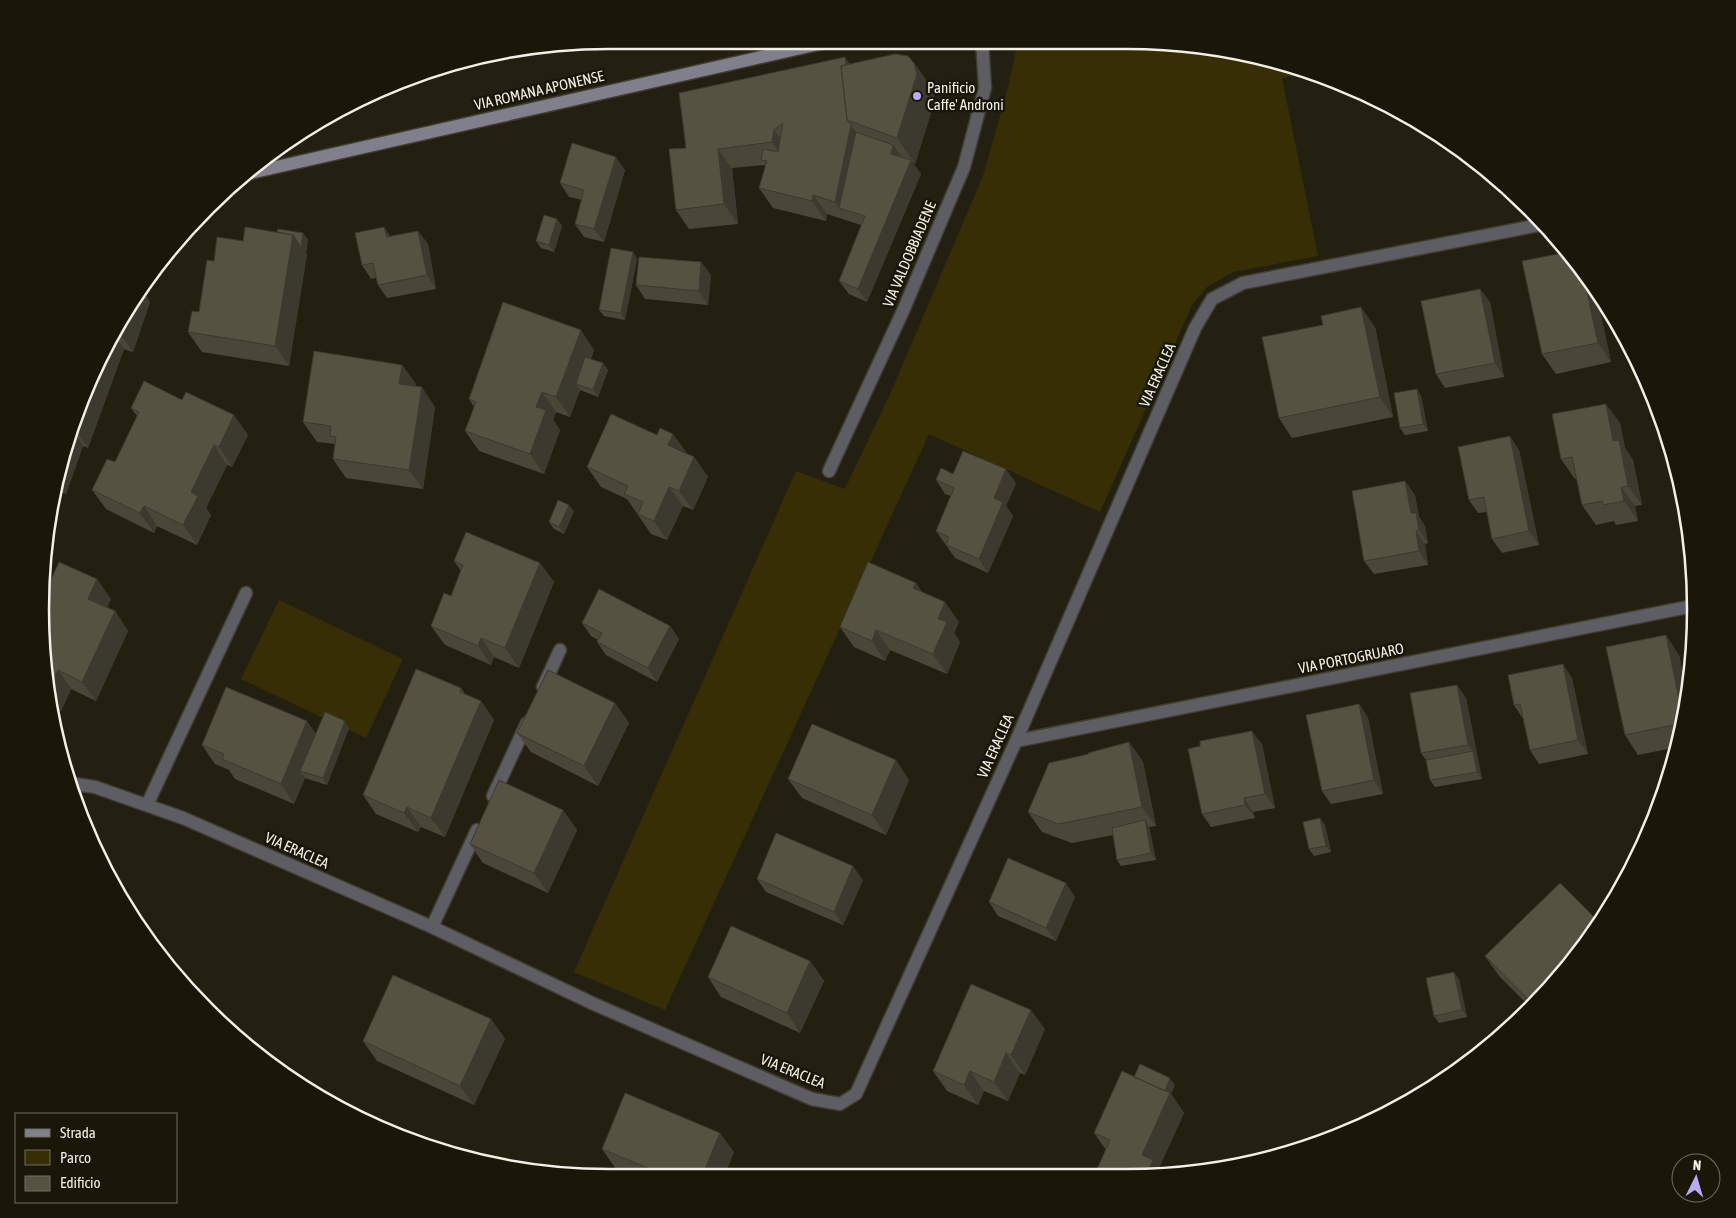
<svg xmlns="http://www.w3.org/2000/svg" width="1736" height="1218" viewBox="0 0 1736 1218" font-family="'Asap Condensed',sans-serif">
  <rect width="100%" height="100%" fill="#232012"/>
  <path fill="#372e06" d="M1046,40H1127L1238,51L1312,71L1282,78L1318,256L1233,272L1207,287L1192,305L1100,512L929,434L665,1010L574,972L796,471L845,489L891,392L983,176L1007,92L1017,46Z
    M279,600L403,659L366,738L241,679Z"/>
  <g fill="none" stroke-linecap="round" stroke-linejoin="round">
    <defs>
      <path id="street" d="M829,471L903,311L964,167L985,88L982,40
        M543,687L560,650
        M1016,741L1693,606
        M68,783L95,787L183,818L432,927L594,1004L812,1099L840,1104L856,1094L1016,741L1195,328L1212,299L1243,283L1544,224
        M493,796L527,723
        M147,805L246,593
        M432,927L477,830"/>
      <path id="secondary" d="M250,173L836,40"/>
    </defs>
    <use href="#street" stroke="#403d30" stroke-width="15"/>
    <use href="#secondary" stroke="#403d30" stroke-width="15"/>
    <use href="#street" stroke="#5e5d64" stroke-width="12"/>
    <use href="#secondary" stroke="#817f8b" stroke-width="12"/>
  </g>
  <path fill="#4a4739" d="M914,63L932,88L935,100L915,164L913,163L921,174L867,302L849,294L839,281L861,225L827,214L826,221L773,208L759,188L765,166L764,165L732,168L738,224L689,229L676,210L686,148L850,64Z
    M625,170L604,242L584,237L575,224L582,200L569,197L560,183Z
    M557,219L562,226L554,252L541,248L536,241Z
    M418,231L428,244L436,289L387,298L378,285L376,278L371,279L362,265L391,236Z
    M277,232L303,233L308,240L306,253L307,254L289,366L202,352L188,332L199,312L214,261L243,241Z
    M633,252L637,259L625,320L604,316L599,310Z
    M1568,252L1596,292L1611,362L1556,374L1542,354Z
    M701,262L711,275L708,305L645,299L636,285Z
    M142,289L150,302L133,352L124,349L88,448L83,446L66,494L57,490L83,391L116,324Z
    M1480,289L1490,302L1504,377L1445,388L1436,374Z
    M1375,327L1393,417L1292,438L1279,418Z
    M594,350L591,359L608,370L598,397L580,390L570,417L556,412L553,420L560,430L544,474L479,451L465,431L474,407L469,399Z
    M402,365L416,384V386L435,407L423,489L346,478L333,459L335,444L317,442L303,422Z
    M1421,396L1428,431L1405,435L1400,428Z
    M131,408L248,435L232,467L227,465L206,508L211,515L197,545L157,526L154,533L106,509L92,490L115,462L137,416Z
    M1620,423L1625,448L1633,460L1642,505L1635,506L1638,521L1616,525L1614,521L1596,525L1582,505L1577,478L1575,479L1561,459Z
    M1666,426L1680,488L1671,475Z
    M1519,450L1539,545L1502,553L1492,539L1487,512L1478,513L1469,500Z
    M687,454L694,457L708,477L693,510L683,506L667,540L651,534L627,499L601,487L587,467Z
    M953,474L1016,483L1006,506L1013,516L988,573L955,558L936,531L951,496L945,494L936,480Z
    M1405,481L1415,495L1419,517L1425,526L1428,543L1425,544L1428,565L1374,574L1364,561Z
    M574,511L564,534L554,529L549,522Z
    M454,561L540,563L554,582L519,668L494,657L491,665L445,645L431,626L451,596L461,571Z
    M916,583L922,592L959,622L954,633L960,642L947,674L890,650L885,661L854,647L840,627Z
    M111,599L107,607L115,611L128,631L96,701L71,689L61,711L50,705L45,684Z
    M582,623L670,626L679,639L657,682L606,655L597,642L598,640L591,636Z
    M1679,655L1687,693L1678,747L1638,755L1625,735Z
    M1572,678L1588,754L1539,764L1530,750L1523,719L1514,705Z
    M461,688L465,694L481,701L494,720L445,837L421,827L418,832L376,814L363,795Z
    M1466,698L1482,779L1435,787L1430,780L1426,760L1421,753Z
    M615,703L629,723L598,786L531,752L517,733Z
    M1359,704L1368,718L1383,794L1331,804L1322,791Z
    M349,728L327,785L305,778L294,804L235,779L229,770L215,764L202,745L316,734Z
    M1129,742L1143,762L1156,826L1149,827L1156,860L1121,866L1117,860L1113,835L1072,843L1042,832L1028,812L1089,754Z
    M1262,744L1275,808L1253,812L1255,818L1211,827L1202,814Z
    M788,779L909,780L886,835L802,798Z
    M563,810L577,830L548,893L483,863L470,844Z
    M1320,818L1325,825L1331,852L1314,856L1309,849Z
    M757,879L863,880L843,925L766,892Z
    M1075,897L1056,941L998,916L989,902Z
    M1599,922L1579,955L1530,1007L1499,976L1485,956Z
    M810,961L824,981L800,1033L721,997L708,977Z
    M1459,979L1467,1017L1439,1023L1434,1016Z
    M491,1019L505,1039L474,1105L377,1061L363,1041Z
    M1045,1029L1025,1075L1020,1073L1008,1101L984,1091L978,1105L947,1091L933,1071Z
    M1175,1085L1171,1094L1184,1113L1159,1168L1163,1173L1095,1174L1106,1150L1094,1133Z
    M602,1149L734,1152L724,1176H634L616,1169Z"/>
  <path fill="#3c392e" d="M845,57L859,76L851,121Z
    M914,63L932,88L935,100L915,164L897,138Z
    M851,125L865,145L839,208L849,221L835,202Z
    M774,130L788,149L786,162L772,142Z
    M893,145L903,159L891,154Z
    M718,149L732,168L738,224L724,204Z
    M616,157L625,170L604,242L594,229Z
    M911,160L921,174L867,302L858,289Z
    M813,195L827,214L826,221L812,201Z
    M557,219L562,226L554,252L549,245Z
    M384,227L394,241L387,237Z
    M418,231L428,244L436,289L427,275Z
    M303,233L308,240L306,253L307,254L289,366L275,346L293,235Z
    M633,252L637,259L625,320L621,313Z
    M701,262L711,275L708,305L699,291Z
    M1583,273L1596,292L1611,362L1598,343Z
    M142,289L150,302L133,352L119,332L127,309Z
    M1480,289L1490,302L1504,377L1495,363Z
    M1361,307L1375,327L1393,417L1380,397Z
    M581,330L594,350L581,386L576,384L580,390L570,417L556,397Z
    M113,332L124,349L88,448L74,428L101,356Z
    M603,363L608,370L598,397L593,390Z
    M402,365L416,384L413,404L399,384Z
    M422,387L435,407L423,489L409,470Z
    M1417,389L1421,396L1428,431L1423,424Z
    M542,392L556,412L553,420L560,430L544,474L530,454L536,407Z
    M1606,404L1620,423L1625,448L1633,460L1642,505L1628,486L1613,441Z
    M234,415L248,435L232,467L219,447Z
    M73,430L83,446L66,494L59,484Z
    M673,434L687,453L668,445Z
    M1510,436L1519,450L1539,545L1529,531Z
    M214,445L227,465L206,508L211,515L197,545L183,525L191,492Z
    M694,457L708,477L693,510L679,491Z
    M1006,469L1016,483L1006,506L1013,516L988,573L979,559L994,498Z
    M1405,481L1415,495L1419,517L1425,526L1428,543L1419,530L1411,513Z
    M669,487L683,506L667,540L654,521Z
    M1621,487L1635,506L1638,521L1624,501Z
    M569,505L574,511L564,534L559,527Z
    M144,506L157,526L154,533L140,513Z
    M1416,531L1425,544L1428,565L1419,551Z
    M540,563L554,582L519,668L505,648Z
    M97,579L111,599L102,618L88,599Z
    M916,583L929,603L913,588Z
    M945,602L959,622L954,633L960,642L947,674L933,654L938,619Z
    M115,611L128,631L96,701L82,682Z
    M670,626L679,639L657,682L648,668Z
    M876,630L890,650L885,661L872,641Z
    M1666,635L1679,655L1687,693L1683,719Z
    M481,638L494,657L491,665L478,646Z
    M1563,664L1572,678L1588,754L1578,740Z
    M58,670L71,689L61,711L48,691Z
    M1457,685L1466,698L1482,779L1477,772L1473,751L1468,745Z
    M481,701L494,720L445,837L431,818Z
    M615,703L629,723L598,786L584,766Z
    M1359,704L1368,718L1383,794L1374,780Z
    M307,721L321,741L300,771L305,778L294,804L281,784Z
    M345,721L349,728L327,785L323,778Z
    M1252,731L1262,744L1275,808L1265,794Z
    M1129,742L1143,762L1156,826L1142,807Z
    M896,760L909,780L886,835L872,815Z
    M1244,798L1253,812L1255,818L1245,805Z
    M407,807L421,827L418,832L404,813Z
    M563,810L577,830L548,893L534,873Z
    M1320,818L1325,825L1331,852L1326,846Z
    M1145,820L1149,827L1156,860L1151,853Z
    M853,866L863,880L843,925L834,912Z
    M1066,883L1075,897L1056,941L1046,928Z
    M810,961L824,981L800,1033L787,1013Z
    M1454,972L1459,979L1467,1017L1462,1010Z
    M1031,1010L1045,1029L1025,1075L1011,1055Z
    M491,1019L505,1039L474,1105L460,1086Z
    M1006,1053L1020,1073L1008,1101L994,1082Z
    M970,1071L984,1091L978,1105L964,1085Z
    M1170,1078L1175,1085L1171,1094L1184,1113L1159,1168L1163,1173H1147L1142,1155L1161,1098Z
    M720,1133L734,1152L724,1176H702Z"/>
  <path fill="#565242" stroke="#3c392e" d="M895,54L908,56L914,63L917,74L897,138L847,120L841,66Z
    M845,57L846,65L841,66L847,120L851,125L835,202L813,195L812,201L759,188L767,161L761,160L763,149L778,152L783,123L774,130L772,142L718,149L724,204L676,210L669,149L686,148L679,93Z
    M856,132L893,145L891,154L911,160L858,289L839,281L865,216L839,208Z
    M572,143L616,157L594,229L575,224L584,190L560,183Z
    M544,215L557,219L549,245L536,241Z
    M245,227L293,235L275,346L188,332L192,311L199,312L207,260L214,261L217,237L243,241Z
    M384,227L387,237L418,231L427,275L378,285L373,263L362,265L355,233Z
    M278,229L303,233L301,247L293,235L277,232Z
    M611,248L633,252L621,313L599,310Z
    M1568,252L1583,273L1598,343L1542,354L1522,261Z
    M639,257L701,262L699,291L636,285Z
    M1480,289L1495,363L1436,374L1421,301Z
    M503,302L581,330L556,397L542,392L536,407L546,410L530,454L465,431L476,402L469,399Z
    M1361,307L1380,397L1279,418L1262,337L1323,325L1321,316Z
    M127,309L119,332L113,330L116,324Z
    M314,351L402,365L399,384L422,387L409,470L333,459L336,437L330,436L331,426L303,422Z
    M101,356L74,428L83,391Z
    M585,357L603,363L593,390L576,384Z
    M144,381L182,400L186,392L234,415L219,447L214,445L191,492L198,496L183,525L144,506L140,513L92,490L107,459L115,462L139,412L131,408Z
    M1417,389L1423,424L1400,428L1394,393Z
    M1606,404L1613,441L1619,440L1628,486L1621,487L1624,501L1603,505L1602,501L1582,505L1572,457L1561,459L1552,414Z
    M1656,405L1666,426L1677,474L1671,475Z
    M611,414L657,435L660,428L673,434L668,445L694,457L679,491L669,487L654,521L638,514L643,502L624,494L628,486L587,467Z
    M1510,436L1529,531L1492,539L1484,497L1469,500L1458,447Z
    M963,451L1006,469L994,498L1003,502L979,559L946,545L949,537L936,531L954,488L936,480L941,468L953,474Z
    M1405,481L1411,513H1416L1419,530L1416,531L1419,551L1364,561L1352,491Z
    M558,500L569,505L559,527L549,522Z
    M466,532L540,563L505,648L481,638L478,646L431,626L444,593L451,596L463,565L454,561Z
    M59,562L97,579L88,599L115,611L82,682L58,670L48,691H47L45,684V593Z
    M868,562L916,583L913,588L945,602L938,619L947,622L933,654L876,630L872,641L840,627Z
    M599,589L670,626L648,668L597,642L602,633L582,623Z
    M1666,635L1683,719L1682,723L1625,735L1606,647Z
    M1563,664L1578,740L1530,750L1520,704L1514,705L1508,675Z
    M416,669L461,688L460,692L481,701L431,818L407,807L404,813L363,795Z
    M548,670L615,703L584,766L517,733Z
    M1457,685L1468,745L1421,753L1410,693Z
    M226,687L307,721L281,784L222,759L224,754L202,745Z
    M1359,704L1374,780L1322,791L1306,715Z
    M325,712L345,721L323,778L300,771Z
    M812,724L896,760L872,815L788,779Z
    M1252,731L1265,794L1244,798L1245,805L1202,814L1188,749L1200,746V741Z
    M1129,742L1142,807L1058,824L1028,812L1049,763L1089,754L1088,753Z
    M1473,751L1477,772L1430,780L1426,760Z
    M499,780L563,810L534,873L470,844Z
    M1320,818L1326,846L1309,849L1303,822Z
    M1145,820L1151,853L1117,860L1112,828Z
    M776,833L853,866L834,912L757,879Z
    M1008,858L1066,883L1046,928L989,902Z
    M1560,883L1599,922L1586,943L1529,1000L1485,956Z
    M731,926L810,961L787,1013L708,977Z
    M1454,972L1462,1010L1434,1016L1426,978Z
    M393,975L491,1019L460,1086L363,1041Z
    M971,984L1031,1010L1011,1055L1006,1053L994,1082L970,1071L964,1085L933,1071Z
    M1140,1064L1170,1078L1165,1091L1134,1077Z
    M1122,1071L1170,1093L1142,1155L1153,1160L1147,1173L1095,1174L1110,1140L1094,1133Z
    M625,1093L720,1133L702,1176H667L602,1149Z"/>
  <circle fill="#b9abf7" stroke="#1a1709" stroke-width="2" cx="917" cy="96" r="5"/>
  <g text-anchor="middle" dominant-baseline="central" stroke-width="5" stroke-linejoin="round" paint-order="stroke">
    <g font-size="15" fill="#f2f0e7" stroke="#1a1709" text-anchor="start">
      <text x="927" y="87">Panificio<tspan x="927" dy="17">Caffe' Androni</tspan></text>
    </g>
    <g font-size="15" fill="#f2f0e7" stroke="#1a1709">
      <text transform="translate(539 90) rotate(-13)">VIA ROMANA APONENSE</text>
      <text transform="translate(909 254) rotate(-67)">VIA VALDOBBIADENE</text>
      <text transform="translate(1157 375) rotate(-66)">VIA ERACLEA</text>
      <text transform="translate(1351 658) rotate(-11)">VIA PORTOGRUARO</text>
      <text transform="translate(995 746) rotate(-66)">VIA ERACLEA</text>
      <text transform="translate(297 850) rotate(24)">VIA ERACLEA</text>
      <text transform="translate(793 1071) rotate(22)">VIA ERACLEA</text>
    </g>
  </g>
  <path d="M0 0H1736V1218H0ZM609 49H1127A560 560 0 0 1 1687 609V609A560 560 0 0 1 1127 1169H609A560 560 0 0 1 49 609V609A560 560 0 0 1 609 49Z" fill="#1a1709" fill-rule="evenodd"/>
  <path fill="none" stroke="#f2f0e7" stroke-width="2.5" d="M609 49H1127A560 560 0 0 1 1687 609V609A560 560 0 0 1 1127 1169H609A560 560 0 0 1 49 609V609A560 560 0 0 1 609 49Z"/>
  <rect x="15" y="1113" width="162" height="90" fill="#1a1709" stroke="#706e62"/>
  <rect x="25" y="1129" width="25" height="8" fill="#817f8b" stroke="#706e62"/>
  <text x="60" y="1138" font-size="15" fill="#f2f0e7">Strada</text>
  <rect x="25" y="1150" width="25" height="15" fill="#372e06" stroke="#706e62"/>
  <text x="60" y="1163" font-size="15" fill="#f2f0e7">Parco</text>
  <rect x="25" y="1176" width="25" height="15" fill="#565242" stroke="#706e62"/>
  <text x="60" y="1188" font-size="15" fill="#f2f0e7">Edificio</text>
  <g transform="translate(1696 1178) rotate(5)"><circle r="24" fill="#1a1709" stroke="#706e62"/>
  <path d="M0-4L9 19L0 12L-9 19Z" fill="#b9abf7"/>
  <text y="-8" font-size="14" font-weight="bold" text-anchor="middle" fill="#f2f0e7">N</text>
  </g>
</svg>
